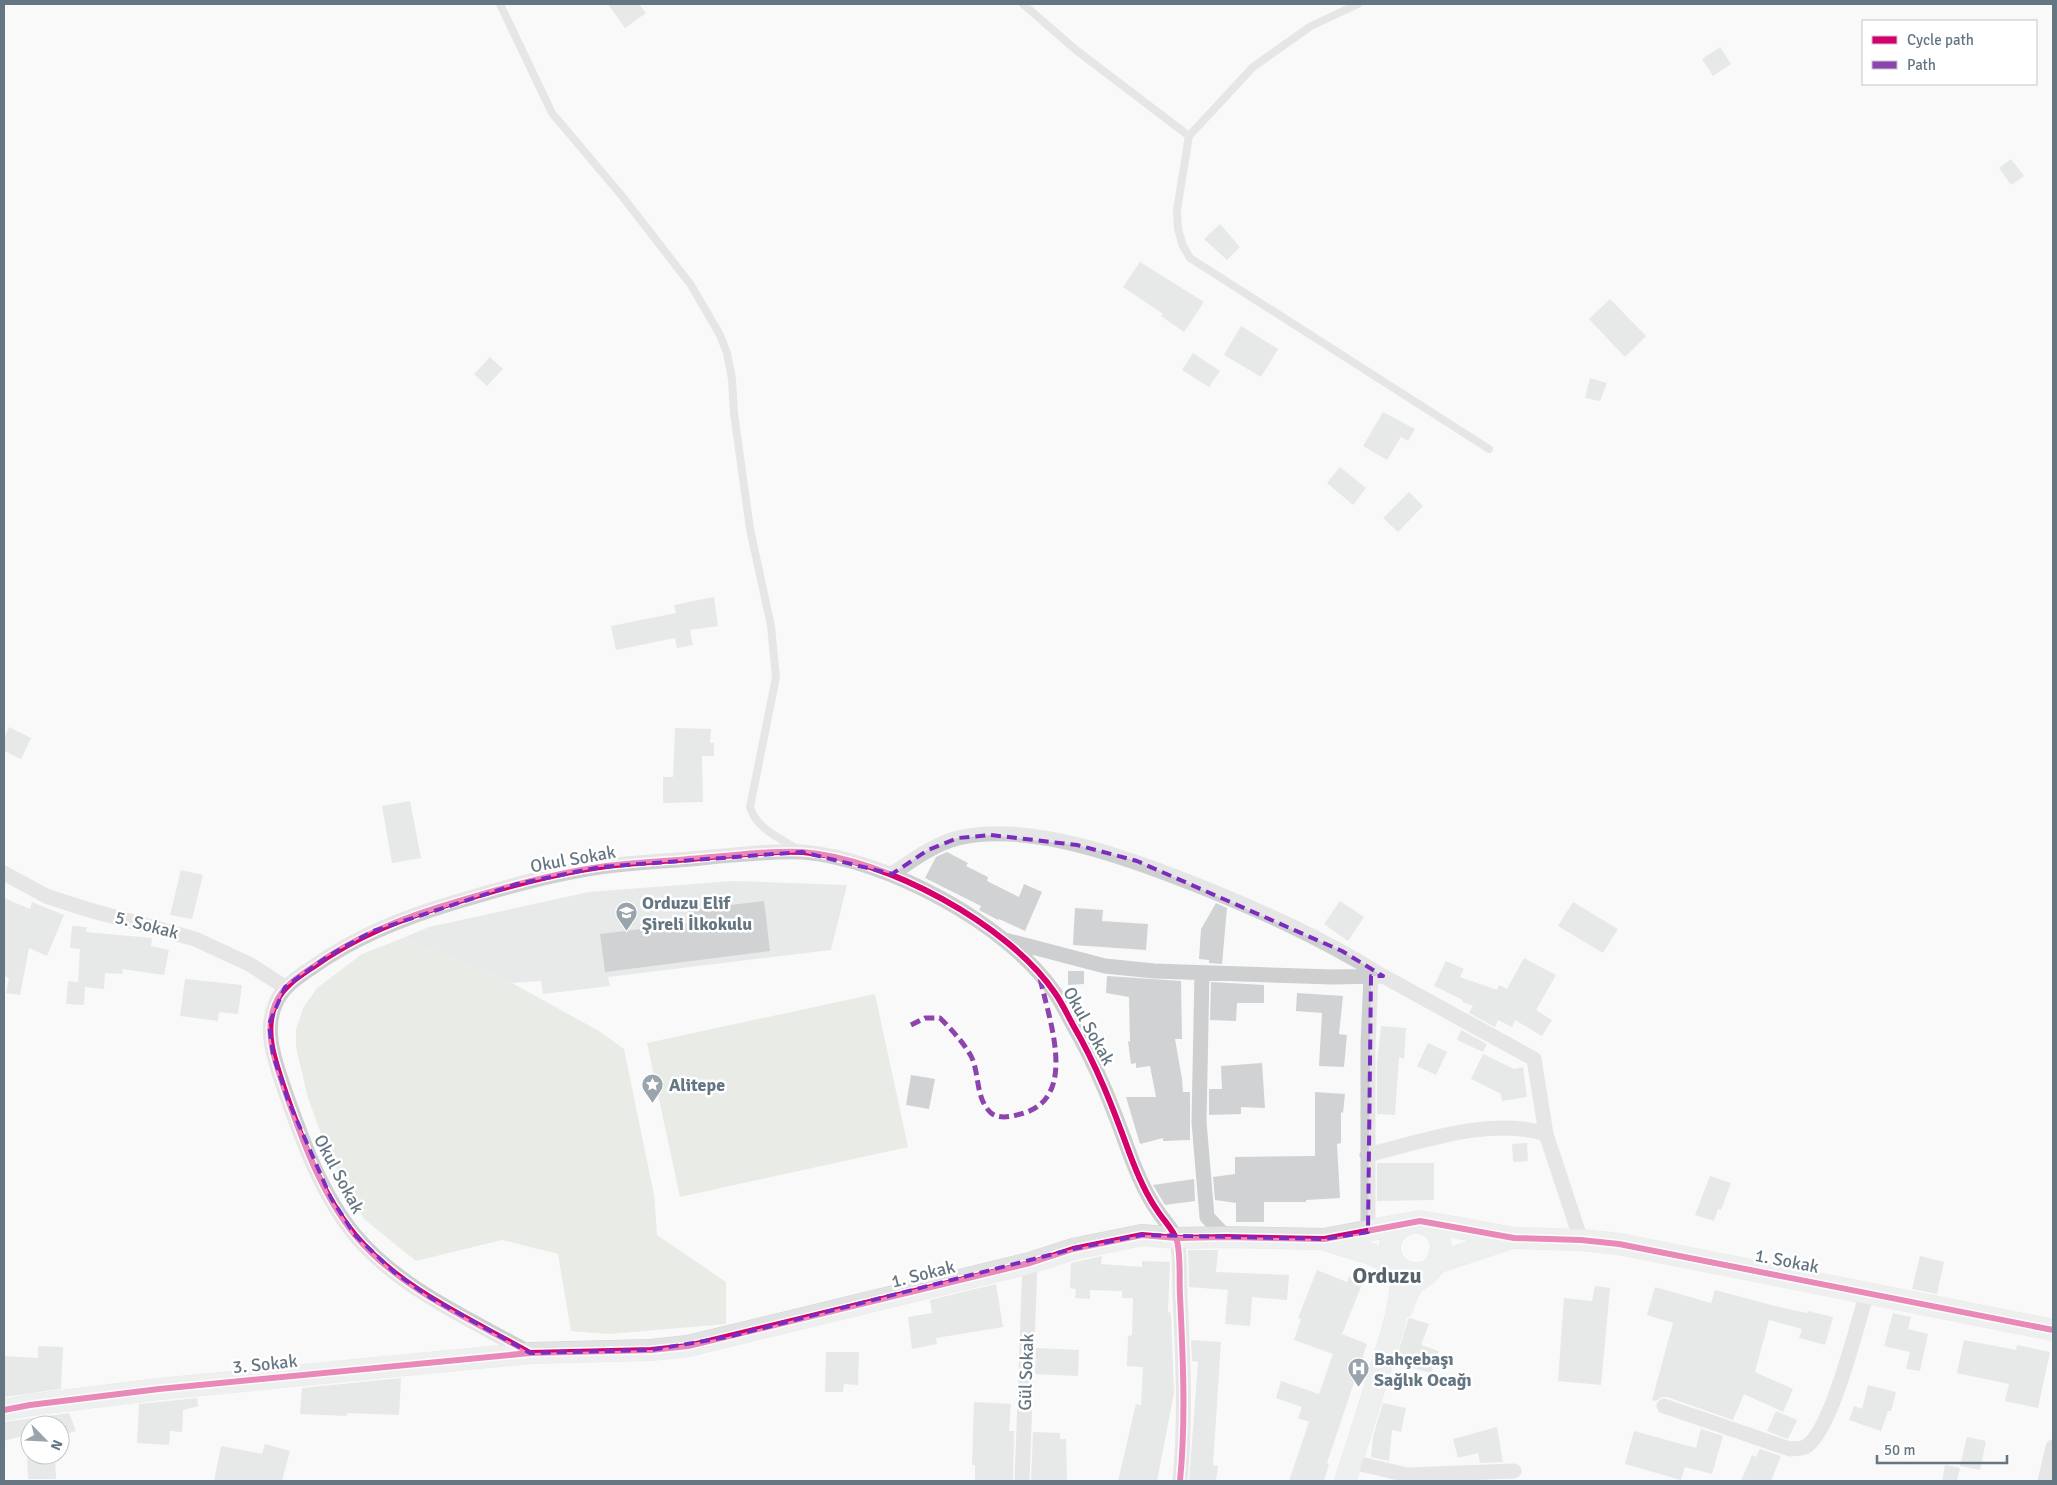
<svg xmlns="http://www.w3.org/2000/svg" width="2057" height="1485" viewBox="0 0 2057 1485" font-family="Signika,sans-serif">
  <rect width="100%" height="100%" fill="#f9f9f9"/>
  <path fill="#e8e9e9" d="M733,881L847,885L831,950L608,977L610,986L543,994L541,981L512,983L403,938L429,927L589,892Z"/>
  <path fill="#e8ebe6" d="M403,938L512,983L599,1031L624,1049L654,1195L657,1235L726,1282V1324L609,1334L571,1331L558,1254L502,1240L416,1261L364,1219L345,1186L327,1150L308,1098L296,1047V1030L303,1008L317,988L362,954Z
    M875,994L908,1147L680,1197L647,1043Z"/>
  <path fill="#d0d2d3" d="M608,4H639L646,13L625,28Z
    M1720,47L1731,64L1713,76L1702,59Z
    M2011,159L2024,176L2011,185L1999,168Z
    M1220,224L1240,247L1227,260L1204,239Z
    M1140,262L1204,302L1184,332L1161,316L1163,314L1123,287Z
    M1610,299L1646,336L1625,357L1589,319Z
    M1241,326L1278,349L1261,377L1224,355Z
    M1193,353L1220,371L1209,387L1182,370Z
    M490,357L503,369L487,386L474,374Z
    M1590,378L1607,383L1600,401L1585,398Z
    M1383,412L1415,429L1408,441L1401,437L1387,460L1363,446Z
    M1340,467L1366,488L1353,505L1327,483Z
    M1409,492L1423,506L1398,532L1383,518Z
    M714,597L718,626L690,630L693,645L677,648L675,638L616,650L611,626L676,613L674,605Z
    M9,727L31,738L21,759L4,751V739Z
    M675,728L711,729L710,743H714V756H702L703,802L663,803V777H673Z
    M410,801L421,858L392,863L382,806Z
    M947,852L968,863L966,866L988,877L987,881L1019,897L1024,884L1042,892L1025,931L999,919L998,920L979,910L981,906L925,878L936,857Z
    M181,870L203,875L192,919L170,915Z
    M4,898L30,909L32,902L64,915L47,956L29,948L20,995L6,993L9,978L4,976Z
    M764,901L770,951L605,972L600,934L691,923L689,910Z
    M1340,901L1364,917L1348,941L1324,924Z
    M1573,902L1618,929L1603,953L1558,926Z
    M1216,903L1227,908L1222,964L1209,963V960L1199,959L1201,929Z
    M1075,908L1103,910L1102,921L1148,924L1146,950L1073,945Z
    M72,926L87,927L86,932L152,938L151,946L169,950L164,975L122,969L123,974L105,973L104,989L85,987L84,1005L66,1004L68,981L78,982L80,949L70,948Z
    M1524,958L1556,975L1536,1010L1552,1020L1542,1036L1515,1020L1512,1027L1498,1020L1495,1027L1469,1013L1473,1006L1462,1002L1463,1000L1434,986L1446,961L1464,969L1460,977L1497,990L1499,985L1507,989Z
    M1068,971H1084V984L1068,985Z
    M1107,976L1181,981L1182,1039H1175L1182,1079L1183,1092H1190V1140L1163,1141V1138L1140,1144L1126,1097H1156L1150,1066L1136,1068V1063L1131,1064L1128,1041L1130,1042L1129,997L1106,993Z
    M185,979L242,985L238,1014L219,1012L218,1021L180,1016Z
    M1211,982L1264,985V1003H1237L1236,1021L1210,1020Z
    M1297,993L1343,996L1339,1034L1347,1035L1344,1067L1319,1066L1322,1013L1296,1011Z
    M1381,1026L1406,1028L1404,1059L1399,1057L1395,1115L1377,1114V1062Z
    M1461,1030L1487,1044L1483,1052L1457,1040Z
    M1428,1043L1447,1052L1436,1075L1417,1066Z
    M1483,1054L1514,1069L1523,1067L1527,1097L1502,1101L1501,1094L1471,1079Z
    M1262,1063L1265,1108L1241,1107V1114L1209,1115V1089H1222L1221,1066Z
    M911,1075L935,1079L929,1109L906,1105Z
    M1315,1092L1345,1094L1343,1113L1341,1112V1143L1337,1144L1340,1198L1306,1200V1202H1264V1222H1236V1203L1215,1200L1213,1177L1235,1174V1157L1315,1156Z
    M1527,1143L1528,1161L1513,1162L1512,1144Z
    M1377,1163H1434V1200L1377,1201Z
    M1710,1176L1731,1183L1721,1210L1718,1209L1714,1221L1695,1215Z
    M1194,1179L1195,1201L1165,1205L1153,1185Z
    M1188,1250H1218L1216,1272L1289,1275L1287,1300L1252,1297L1250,1326L1225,1324L1228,1290L1189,1287Z
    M1102,1256L1101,1264L1142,1267V1261L1170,1262L1168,1312L1171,1313L1174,1393L1157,1481H1118L1136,1404L1141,1405L1143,1367L1127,1366L1128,1336L1132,1335L1133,1298H1122V1291L1090,1290V1299L1075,1298L1076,1289L1070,1288L1071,1263Z
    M1920,1256L1944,1262L1937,1294L1912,1289Z
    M1317,1270L1347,1282L1349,1277L1363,1282L1342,1334L1367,1344L1327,1463L1329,1464L1324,1481H1289L1309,1422L1298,1418L1302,1407L1276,1398L1281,1381L1319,1394L1333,1354L1294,1340L1301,1319L1298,1318Z
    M996,1284L1003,1327L936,1338L937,1344L912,1349L908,1317L932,1313L930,1300Z
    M1595,1286L1610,1288L1601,1385L1558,1381L1564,1298L1592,1301Z
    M1655,1287L1711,1303L1715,1290L1779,1307L1807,1313L1808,1311L1833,1317L1825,1345L1799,1338L1802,1329L1769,1320L1755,1372L1793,1389L1783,1412L1744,1394L1733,1420L1667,1397H1662L1656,1401L1652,1400L1673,1323L1647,1315Z
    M1893,1313L1911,1317L1908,1329L1928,1334L1920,1371L1906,1369L1910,1352L1884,1346Z
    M1410,1318L1429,1324L1421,1345L1439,1351L1431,1373L1395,1363L1408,1319Z
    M1191,1340L1221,1342L1213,1465L1218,1466L1216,1481H1189L1198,1362L1192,1361Z
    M1964,1340L2016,1350L2017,1345L2050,1352L2038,1408L2005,1401L2009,1384L1957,1373Z
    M38,1346L63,1347L61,1389L4,1397V1356L38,1358Z
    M1036,1348L1079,1350L1078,1376L1035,1374Z
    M826,1352H859L858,1385L844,1384L843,1392H825Z
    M401,1378L399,1415L347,1413V1416L300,1414L302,1388Z
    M1868,1385L1896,1392L1891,1411H1888L1881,1431L1849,1420L1854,1406L1862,1409Z
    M197,1398L198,1406L183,1410L182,1432L170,1431L169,1445L137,1443L139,1404Z
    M974,1402L1011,1404L1009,1431H1014L1013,1481H975V1465H972Z
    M1383,1403L1406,1408L1401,1432L1392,1430L1389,1461L1371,1457L1373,1436Z
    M1776,1411L1797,1420L1788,1439L1767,1431Z
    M69,1413L76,1431L60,1436V1425H30V1434L4,1441V1422Z
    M1497,1427L1503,1462L1480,1463L1478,1453L1458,1458L1453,1439Z
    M1701,1429L1723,1436L1712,1474L1685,1467L1681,1480L1625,1464L1634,1431L1696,1448Z
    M1033,1432L1060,1433V1439H1066L1067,1481H1031Z
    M1967,1437L1986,1441L1980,1470L1960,1466Z
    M265,1444L290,1451L282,1481H214L221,1446L262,1454Z
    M1760,1449L1781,1456L1771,1481H1741L1752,1455L1756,1457Z
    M27,1455H55L56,1479H28Z
    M1945,1465L1960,1468L1957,1481H1942Z"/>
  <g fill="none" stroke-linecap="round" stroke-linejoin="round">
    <defs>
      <path id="secondary" d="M1328,1241L1371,1254L1399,1268C1406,1298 1385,1353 1376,1383C1366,1416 1356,1449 1345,1481
        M1436,1263L1508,1239
        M1402,1308C1406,1300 1409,1287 1416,1281C1419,1279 1424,1278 1426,1275C1440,1262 1449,1240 1430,1227C1424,1223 1414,1221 1408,1224C1373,1238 1393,1286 1430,1270
        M4,1410L30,1405L159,1389L530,1353L651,1350L688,1346L1030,1263L1073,1249L1142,1235L1177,1238L1226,1237L1324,1239L1420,1221L1514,1238L1581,1240L1619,1244L2053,1330"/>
    </defs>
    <use href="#secondary" stroke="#d5d6d7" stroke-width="22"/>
    <path stroke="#cecfd0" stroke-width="8" d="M500,4L552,113L622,196L691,285L720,335L727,353L732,379L734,413L750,529L771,626L776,677L750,807C757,829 778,837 797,849
      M1023,4L1076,50L1189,136
      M1358,4L1311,26L1253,67L1189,136L1177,210L1178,229L1183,246L1190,258L1489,449"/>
    <path stroke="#cecfd0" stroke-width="15" d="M4,873L46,896L86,909L195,939L249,964L285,987
      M892,874C913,860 934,844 958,838C1029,821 1128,858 1194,884C1259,910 1322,938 1381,975
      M1005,940L1105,966L1154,971L1333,977L1383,976L1534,1059L1546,1134L1581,1240
      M1202,973L1199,1122L1207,1217L1226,1237
      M1367,1155C1421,1142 1492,1116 1546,1134
      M1368,1232V1044L1371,976
      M530,1353C470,1319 400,1289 355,1235C322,1195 303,1142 286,1094C277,1066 263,1034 275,1005C282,987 298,977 313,967C356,936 405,917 456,902C503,888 551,874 600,867C636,862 674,861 710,857C739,855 775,850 803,852C886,859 1007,923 1055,993C1062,1003 1067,1014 1073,1025C1097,1066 1113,1108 1129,1152C1136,1171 1145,1193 1157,1210C1163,1220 1174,1230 1177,1241C1181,1256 1179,1280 1180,1296C1183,1358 1186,1420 1180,1481
      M1664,1406L1790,1449C1794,1448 1801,1449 1805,1447C1831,1434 1858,1322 1867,1292
      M1352,1462L1407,1475L1514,1471
      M1022,1481L1030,1263
      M2045,1481L2053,1447"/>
    <use href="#secondary" stroke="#e1e2e2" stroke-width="21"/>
    <path stroke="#8e44ad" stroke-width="5" stroke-dasharray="10 5" stroke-linecap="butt" d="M911,1025L925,1018H940C952,1030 963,1042 971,1056C980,1074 975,1098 991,1113C1000,1120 1014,1116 1024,1113C1079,1096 1048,1017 1040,978"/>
    <defs>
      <path id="cycleway" d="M530,1353C470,1319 400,1289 355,1235C322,1195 303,1142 286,1094C277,1066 263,1034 275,1005C282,987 298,977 313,967C356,936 405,917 456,902C503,888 551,874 600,867C636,862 674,861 710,857C739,855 775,850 803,852C886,859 1007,923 1055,993C1062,1003 1067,1014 1073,1025C1097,1066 1113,1108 1129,1152C1136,1171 1145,1193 1157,1210C1163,1220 1174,1230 1177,1241C1181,1256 1179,1280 1180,1296C1183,1358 1186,1420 1180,1481
        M4,1410L30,1405L159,1389L530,1353L651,1350L688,1346L1030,1263L1073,1249L1142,1235L1177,1238L1226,1237L1324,1239L1420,1221L1514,1238L1581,1240L1619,1244L2053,1330"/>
    </defs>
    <use href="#cycleway" stroke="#fff" stroke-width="9"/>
    <use href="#cycleway" stroke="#d6006c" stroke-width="6"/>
  </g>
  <path d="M0 0H2057V1485H0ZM991,835L1077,845L1137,861L1342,951L1383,976H1371L1368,1232L1324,1239L1142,1235L1073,1249L728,1337L651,1350L530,1353L431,1298L394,1272L355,1235L331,1198L288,1100L273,1055L269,1024L285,987L328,956L373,931L517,884L600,867L802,852L892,874L928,850L958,838Z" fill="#f9f9f9" fill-opacity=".55" fill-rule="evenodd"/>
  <path fill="none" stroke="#7b2cbf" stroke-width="4" stroke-dasharray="10 6" stroke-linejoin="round" d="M991,835L1077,845L1137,861L1342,951L1383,976H1371L1368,1232L1324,1239L1142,1235L1073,1249L728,1337L651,1350L530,1353L431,1298L394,1272L355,1235L331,1198L288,1100L273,1055L269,1024L285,987L328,956L373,931L517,884L600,867L802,852L892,874L928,850L958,838Z"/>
  <defs>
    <symbol id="school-pin" viewBox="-11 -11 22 30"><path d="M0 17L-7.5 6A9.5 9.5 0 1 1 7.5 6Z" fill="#99a4ac" stroke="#fff"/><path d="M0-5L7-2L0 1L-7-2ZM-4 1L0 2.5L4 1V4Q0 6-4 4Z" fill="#fff"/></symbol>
    <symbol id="sight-pin" viewBox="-11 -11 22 30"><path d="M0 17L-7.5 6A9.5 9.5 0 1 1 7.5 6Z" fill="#99a4ac" stroke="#fff"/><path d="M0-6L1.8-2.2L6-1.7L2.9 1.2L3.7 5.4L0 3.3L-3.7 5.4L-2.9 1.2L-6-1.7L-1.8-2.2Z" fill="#fff"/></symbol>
    <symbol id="hospital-pin" viewBox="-11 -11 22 30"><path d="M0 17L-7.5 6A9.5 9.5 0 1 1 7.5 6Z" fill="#99a4ac" stroke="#fff"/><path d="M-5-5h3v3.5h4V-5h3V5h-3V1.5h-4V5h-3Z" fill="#fff"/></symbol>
  </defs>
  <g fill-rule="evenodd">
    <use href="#school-pin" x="614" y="900" width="25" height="34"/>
    <use href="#sight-pin" x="640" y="1072" width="25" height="34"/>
    <use href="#hospital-pin" x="1346" y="1356" width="25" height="34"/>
  </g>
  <g text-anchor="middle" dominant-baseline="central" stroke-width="5" stroke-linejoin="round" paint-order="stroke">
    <g font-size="18" fill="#657683" stroke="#fff">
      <text transform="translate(573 859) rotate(-10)">Okul Sokak</text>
      <text transform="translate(147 925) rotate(15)">5. Sokak</text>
      <text transform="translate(1089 1026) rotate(61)">Okul Sokak</text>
      <text transform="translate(339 1174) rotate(62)">Okul Sokak</text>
      <text transform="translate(1787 1261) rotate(11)">1. Sokak</text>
      <text transform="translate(923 1274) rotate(-14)">1. Sokak</text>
      <text transform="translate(265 1364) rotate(-6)">3. Sokak</text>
      <text transform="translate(1026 1372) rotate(-88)">Gül Sokak</text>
    </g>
    <g font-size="18" font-weight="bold" fill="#657683" stroke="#fff" text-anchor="start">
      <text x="642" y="903">Orduzu Elif<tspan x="642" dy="21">Şireli İlkokulu</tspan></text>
      <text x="669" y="1085">Alitepe</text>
      <text x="1374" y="1359">Bahçebaşı<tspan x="1374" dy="21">Sağlık Ocağı</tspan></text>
    </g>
    <g font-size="22" font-weight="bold" fill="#57646e" stroke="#fff">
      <text x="1387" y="1275">Orduzu</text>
    </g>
  </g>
  <rect width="2057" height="1485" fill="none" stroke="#657683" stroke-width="10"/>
  <rect x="1862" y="20" width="175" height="65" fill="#ffffff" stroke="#c1c8cd"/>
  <rect x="1872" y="36" width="25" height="8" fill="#d6006c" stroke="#c1c8cd"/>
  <text x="1907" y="45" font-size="15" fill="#657683">Cycle path</text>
  <rect x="1872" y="61" width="25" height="8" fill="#8e44ad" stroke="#c1c8cd"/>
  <text x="1907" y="70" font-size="15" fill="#657683">Path</text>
  <g transform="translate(45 1440) rotate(114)"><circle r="24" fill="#ffffff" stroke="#c1c8cd"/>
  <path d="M0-4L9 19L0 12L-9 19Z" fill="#99a4ac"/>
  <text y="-8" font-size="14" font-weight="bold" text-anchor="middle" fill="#657683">N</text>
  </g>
  <path d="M1877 1455v8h130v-8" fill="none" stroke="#657683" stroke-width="2.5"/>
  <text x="1884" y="1455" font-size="15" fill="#657683" stroke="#ffffff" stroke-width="4" paint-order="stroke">50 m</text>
</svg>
